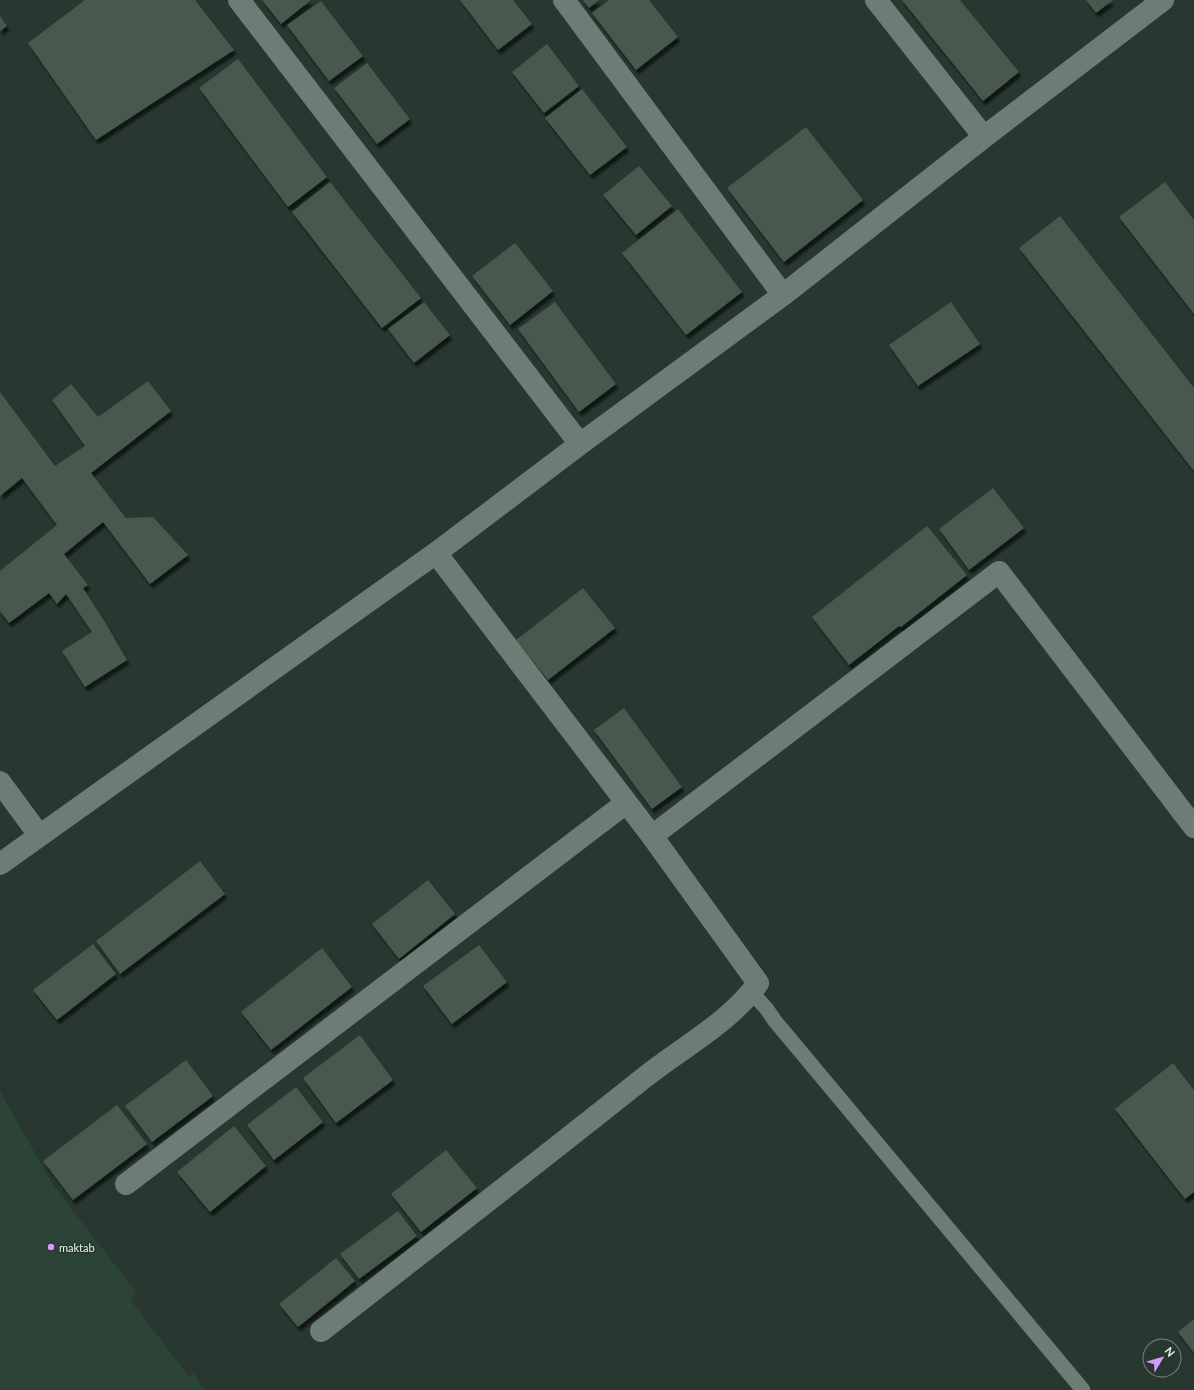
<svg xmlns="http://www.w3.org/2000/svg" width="1194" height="1390" viewBox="0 0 1194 1390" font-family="Lato,sans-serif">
  <defs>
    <filter id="shadow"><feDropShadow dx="2.5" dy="4.5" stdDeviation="1" flood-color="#0009"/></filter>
  </defs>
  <rect width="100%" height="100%" fill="#283830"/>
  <path fill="#2c4438" d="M0,1091L50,1180L66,1202L137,1293L131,1301L189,1377L193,1373L205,1390H0Z"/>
  <path fill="#47584f" filter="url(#shadow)" d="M85,0H195L234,50L96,140L28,43Z
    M262,0H311L281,24Z
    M460,0H513L532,24L498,50Z
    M583,0H599L589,8Z
    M609,0H649L678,37L636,70L592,13Z
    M902,0H960L1019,72L983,101Z
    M1086,0H1113L1096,13Z
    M321,1L363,56L329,81L287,25Z
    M0,16L7,26L0,31Z
    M547,44L579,86L544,113L512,72Z
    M238,59L327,177L288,207L199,88Z
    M367,63L410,119L377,144L334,88Z
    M582,89L627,147L590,175L545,118Z
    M806,127L863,200L784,262L727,188Z
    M639,166L672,206L636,235L603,195Z
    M330,182L421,298L382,328L292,212Z
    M1165,182L1194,220V314L1119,217Z
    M678,209L742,292L686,335L622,253Z
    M1060,216L1194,388V471L1019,248Z
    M515,243L553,291L510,325L472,276Z
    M424,302L450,335L414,363L388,329Z
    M555,302L616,384L579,412L518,329Z
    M951,302L980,344L918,386L889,345Z
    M148,381L171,411L91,473L126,518L153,517L188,555L150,584L103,522L64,554L88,585L83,588L105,622L127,660L85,687L62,651L92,632L66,594L57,604L49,593L9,623L0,611V571L57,525L22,478L0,496V392L55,466L85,446L52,400L71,384L98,417Z
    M993,488L1024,528L969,570L939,529Z
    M927,526L967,575L901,627L899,626L849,665L812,617Z
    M583,588L615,628L548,680L516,640Z
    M624,708L682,787L652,809L594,730Z
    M200,861L225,894L120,974L96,941Z
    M428,880L455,914L399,959L372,924Z
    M93,944L116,974L57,1020L33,990Z
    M479,945L507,982L452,1024L423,986Z
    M322,948L352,987L271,1050L241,1012Z
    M360,1035L393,1080L336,1123L303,1078Z
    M186,1060L213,1096L152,1142L125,1106Z
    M1173,1063L1194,1090V1192L1185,1199L1115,1109Z
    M296,1087L323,1122L274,1160L247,1125Z
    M117,1105L147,1144L73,1200L43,1161Z
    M234,1126L266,1166L210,1212L177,1172Z
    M446,1150L477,1188L421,1232L391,1194Z
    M398,1211L417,1236L359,1279L340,1254Z
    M336,1258L355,1281L298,1327L279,1304Z
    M1194,1319V1353L1178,1332Z"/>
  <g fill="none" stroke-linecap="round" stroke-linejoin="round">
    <path stroke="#6b7d74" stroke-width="15" d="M752,993L766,1008L775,1021L1083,1390"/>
    <path stroke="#6b7d74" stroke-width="22" d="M239,0L580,444
      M564,0L783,295
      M876,0L984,137
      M0,782L39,835
      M652,836L999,572L1194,827
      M0,864L436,553L580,444L783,295L984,137L1163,0
      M126,1184L626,803
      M321,1331C429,1247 537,1163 645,1077C680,1049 733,1020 758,983L652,836L436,553"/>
  </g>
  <circle fill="#d79bf9" stroke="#283830" stroke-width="1.5" cx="51" cy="1247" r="4"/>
  <g text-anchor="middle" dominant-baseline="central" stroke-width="3" stroke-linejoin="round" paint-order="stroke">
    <g font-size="11" fill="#ecf6f0" stroke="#283830" text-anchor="start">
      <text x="59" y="1247">maktab</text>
    </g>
  </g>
  <g transform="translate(1162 1358) rotate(52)"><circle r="19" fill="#283830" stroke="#76847d"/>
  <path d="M0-3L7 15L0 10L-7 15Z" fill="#d79bf9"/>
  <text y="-6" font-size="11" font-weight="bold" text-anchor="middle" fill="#ecf6f0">N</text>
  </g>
</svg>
